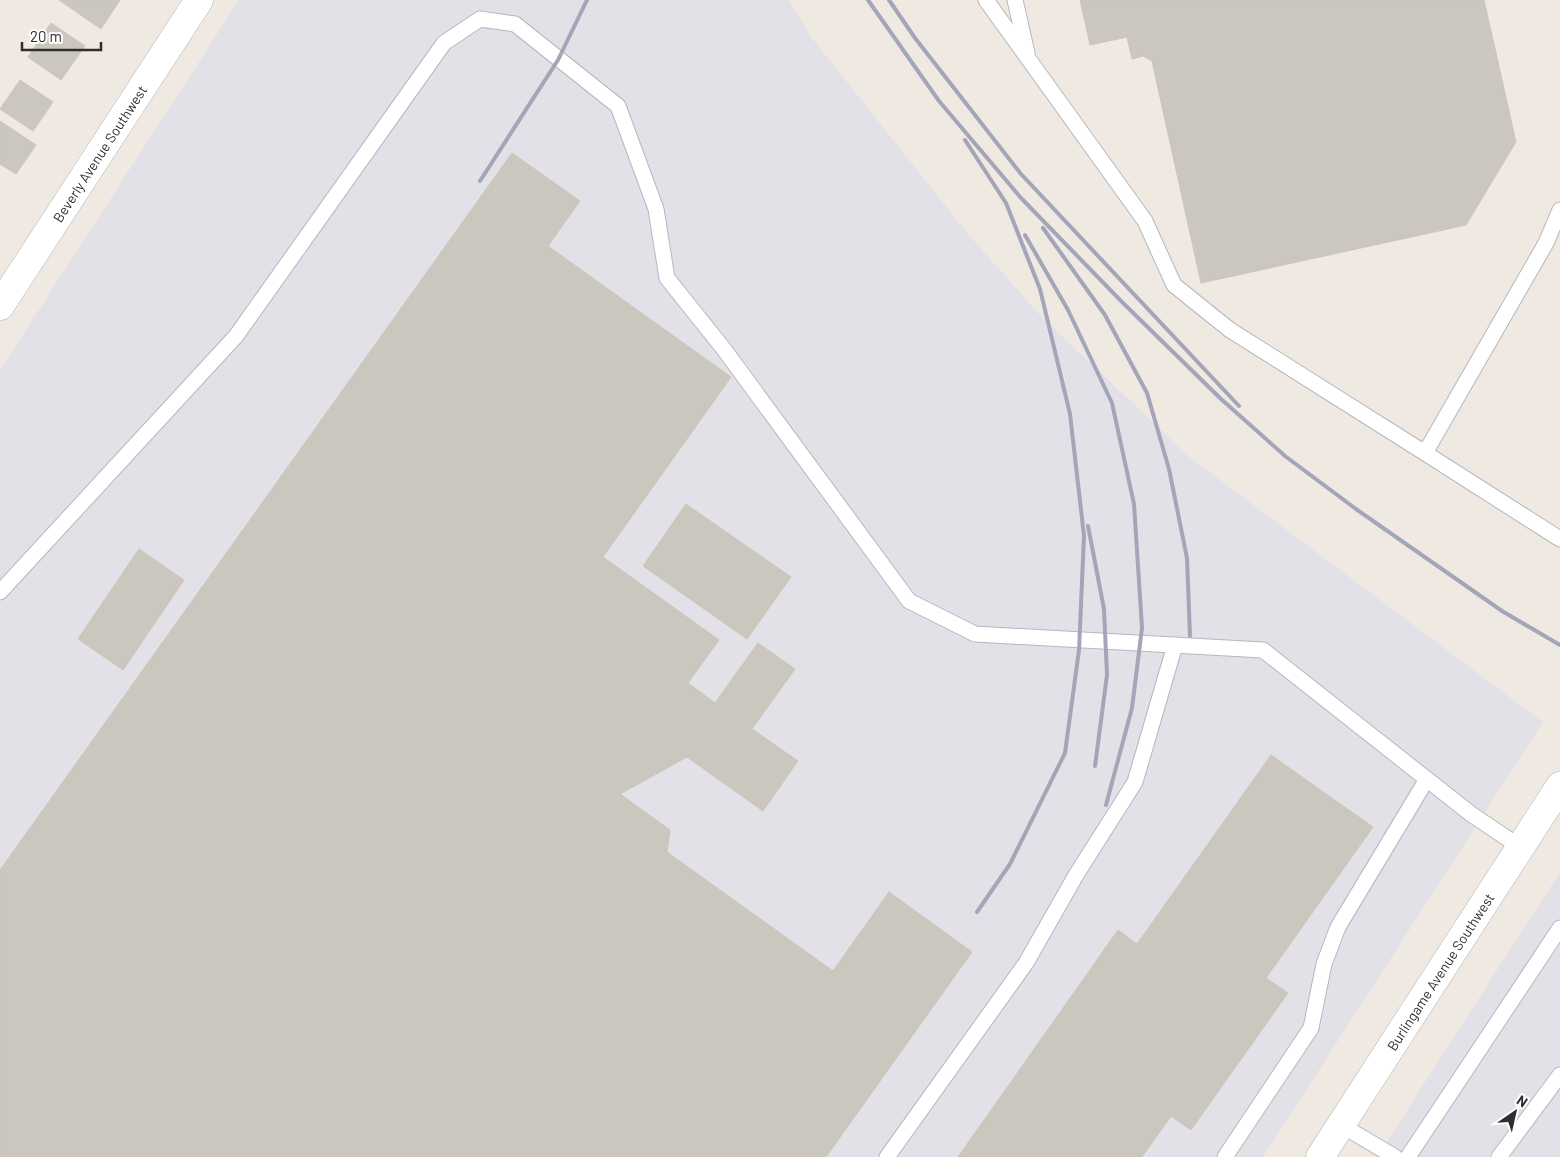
<svg xmlns="http://www.w3.org/2000/svg" width="1560" height="1157" viewBox="0 0 1560 1157" font-family="Barlow,sans-serif">
  <rect width="100%" height="100%" fill="#efe9e1"/>
  <path fill="#e3e1e8" d="M239,0H789L811,37L968,234L1037,312L1187,455L1543,722L1263,1157H0V370Z
    M1560,872V1157H1377Z"/>
  <path fill="#cbc7bf" stroke="#cbc5ba" d="M59,0H120L101,29Z
    M1080,0H1484L1516,142L1466,225L1201,283L1152,61L1143,56L1132,59L1127,37L1090,45Z
    M51,23L85,46L61,80L28,57Z
    M20,80L53,102L33,131L0,109Z
    M0,121L36,145L16,174L0,164Z
    M512,153L580,201L548,246L731,377L603,557L719,640L688,683L715,703L758,643L795,669L752,729L798,761L763,811L687,757L620,794L670,830L667,852L833,971L889,892L972,952L826,1157H0V870Z
    M686,504L791,577L747,639L643,566Z
    M139,549L184,580L123,670L78,639Z
    M1271,755L1373,827L1266,978L1288,993L1191,1130L1171,1116L1142,1157H958L1118,930L1137,944Z"/>
  <g fill="none" stroke-linecap="round" stroke-linejoin="round">
    <defs>
      <path id="lane" d="M986,0L1145,221L1174,285L1230,330L1425,453L1546,243L1560,210
        M1015,0L1027,53
        M1425,453L1560,539
        M0,592L236,336L444,43L480,19L515,24L618,106L656,209L667,278L723,348L909,601L975,634L1263,650L1471,814L1520,847
        M1341,1125L1395,1157
        M887,1157L1026,963L1076,875L1135,782L1175,645
        M1225,1157L1311,1028L1324,964L1338,927L1427,779
        M1408,1157L1560,928
        M1499,1157L1560,1075"/>
      <g id="street">
        <path id="s1" d="M0,306L199,0"/>
      </g>
      <g id="secondary">
        <path id="s2" d="M1320,1157L1560,786"/>
      </g>
    </defs>
    <use href="#lane" stroke="#b4b7c1" stroke-width="17"/>
    <use href="#street" stroke="#b4b7c1" stroke-width="29"/>
    <use href="#secondary" stroke="#b4b7c1" stroke-width="29"/>
    <use href="#lane" stroke="#fff" stroke-width="15"/>
    <use href="#street" stroke="#fff" stroke-width="28"/>
    <use href="#secondary" stroke="#fff" stroke-width="28"/>
    <path stroke="#a3a6b8" stroke-width="4" d="M868,0L939,101L1021,198L1122,302L1221,399L1285,456L1356,509L1502,611L1560,645
      M889,0L915,38L1021,174L1239,406
      M965,140L1006,203L1040,289L1070,414L1084,536L1079,650L1065,753L1010,864L977,912
      M480,181L558,60L587,0
      M1043,228L1105,315L1147,393L1169,469L1187,558L1190,636
      M1025,235L1068,310L1112,403L1134,504L1142,628L1132,708L1106,805
      M1088,526L1104,609L1107,675L1095,766"/>
  </g>
  <g text-anchor="middle" dominant-baseline="central" stroke-width="4" stroke-linejoin="round" paint-order="stroke">
    <g font-size="14" fill="#2e2e2e" stroke="#fff">
      <text stroke="none"><textPath href="#s1" startOffset="182">Beverly Avenue Southwest</textPath></text>
      <text stroke="none"><textPath href="#s2" startOffset="221">Burlingame Avenue Southwest</textPath></text>
    </g>
  </g>
  <g transform="translate(1515 1112) rotate(34)" stroke="#ffffff" stroke-width="4" paint-order="stroke">
  <path d="M0-4L9 19L0 12L-9 19Z" fill="#2e2e2e"/>
  <text y="-8" font-size="14" font-weight="bold" text-anchor="middle" fill="#2e2e2e">N</text>
  </g>
  <path d="M22 42v8h79v-8" fill="none" stroke="#2e2e2e" stroke-width="2.5"/>
  <text x="30" y="42" font-size="15" fill="#2e2e2e" stroke="#ffffff" stroke-width="4" paint-order="stroke">20 m</text>
</svg>
